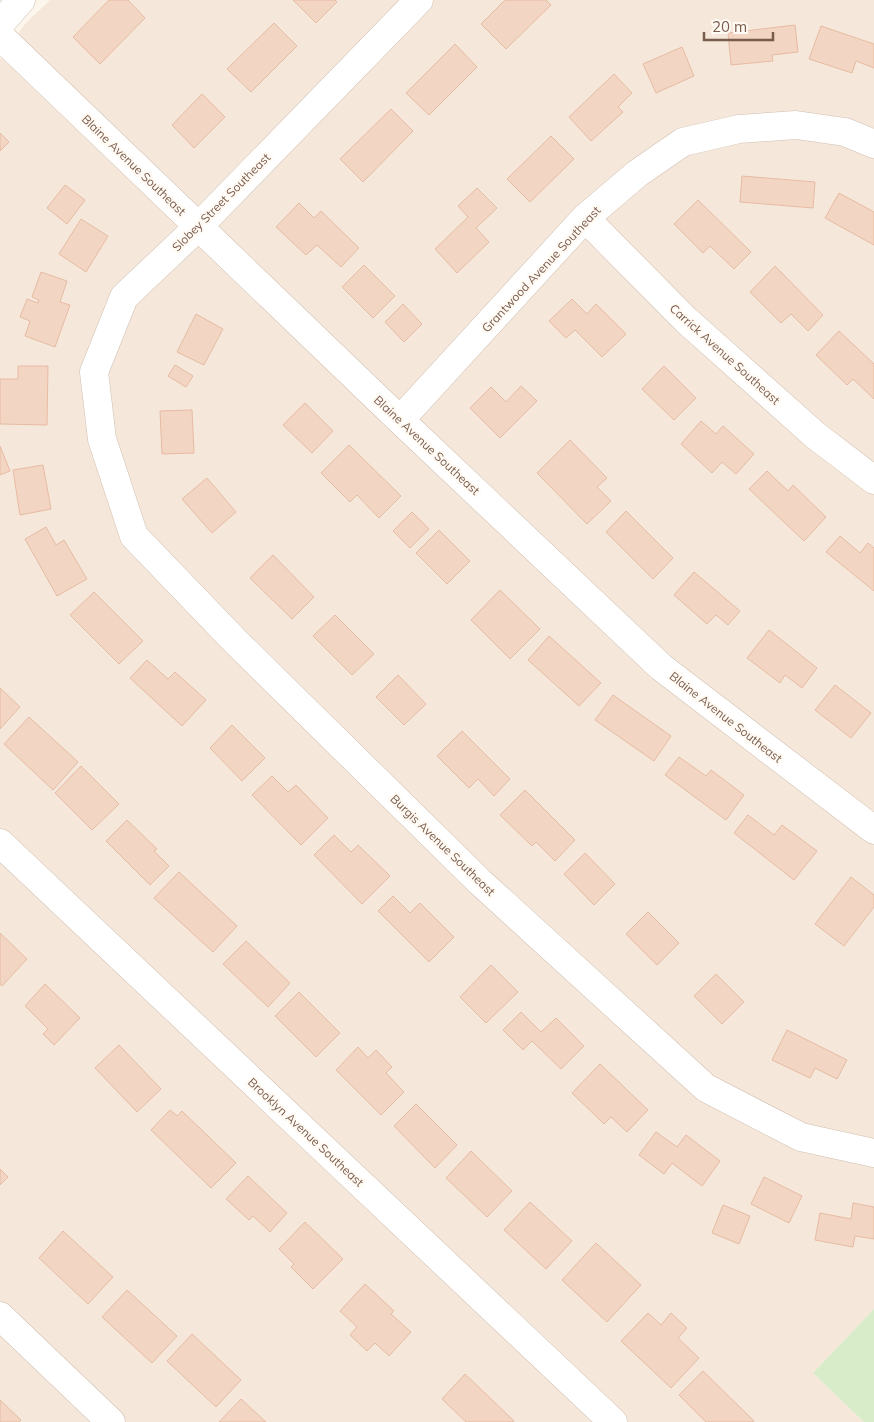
<svg xmlns="http://www.w3.org/2000/svg" width="874" height="1422" viewBox="0 0 874 1422" font-family="Mulish,sans-serif">
  <rect width="100%" height="100%" fill="#fdf6ec"/>
  <path fill="#f5e8da" d="M50,0H874V1309L813,1373L864,1422H0V59L3,57L24,25Z"/>
  <path fill="#d8ecc9" d="M874,1309V1422H864L813,1373Z"/>
  <path fill="#f3d5c3" stroke="#e6bba3" d="M109,0H128L145,18L100,64L73,37Z
    M293,0H335L337,2L316,23Z
    M505,0H546L551,5L506,49L481,24Z
    M274,23L297,46L251,92L227,69Z
    M795,25L798,52L772,55L773,61L731,65L728,33Z
    M821,26L874,44V68L856,61L852,73L809,59Z
    M455,44L477,67L429,115L406,93Z
    M682,47L694,76L656,93L643,64Z
    M614,74L632,93L618,107L623,112L591,141L569,117Z
    M202,94L225,117L194,148L172,125Z
    M391,109L413,131L363,182L340,159Z
    M0,133L9,142L0,151Z
    M551,136L574,159L530,202L507,179Z
    M742,176L815,182L813,208L740,202Z
    M65,185L85,200L67,224L47,208Z
    M477,188L497,208L476,228L489,242L457,273L435,249L468,217L458,206Z
    M839,193L874,212V245L825,218Z
    M698,200L751,252L734,269L710,246L703,253L674,224Z
    M299,203L314,218L321,211L359,248L341,267L317,245L306,255L276,227Z
    M81,219L108,236L86,272L59,254Z
    M364,265L395,296L373,318L342,287Z
    M775,266L823,315L808,331L791,314L781,323L750,292Z
    M41,272L67,281L60,302L70,305L55,347L25,336L30,321L20,317L27,299L38,303L39,300L32,297Z
    M572,299L587,314L596,304L626,334L602,357L575,330L566,338L549,321Z
    M403,304L422,324L404,342L385,322Z
    M196,314L223,329L204,365L177,352Z
    M839,331L874,364V399L853,379L847,385L816,355Z
    M175,365L193,376L186,387L168,376Z
    M18,366H48L47,425L0,424V379H18Z
    M664,366L696,398L674,420L642,389Z
    M521,386L537,401L500,438L470,408L491,387L506,402Z
    M305,403L333,431L312,453L283,425Z
    M192,410L194,453L162,454L160,411Z
    M701,421L716,434L723,426L754,454L736,474L722,462L712,473L681,444Z
    M570,440L607,478L597,487L611,501L587,524L537,473Z
    M349,445L401,496L379,518L357,495L350,502L321,473Z
    M0,446L10,471L0,475Z
    M43,465L51,509L20,515L13,470Z
    M767,471L788,491L793,485L826,517L804,541L749,489Z
    M207,478L236,512L212,533L182,499Z
    M626,511L673,558L653,579L606,532Z
    M412,512L429,529L410,548L393,531Z
    M46,527L56,545L64,540L87,579L57,596L25,539Z
    M439,530L470,561L447,584L416,553Z
    M840,536L860,553L868,543L874,548V591L826,552Z
    M273,555L314,597L292,619L250,578Z
    M694,572L740,611L728,625L716,615L707,624L674,595Z
    M500,590L540,629L510,659L471,620Z
    M94,592L143,641L119,664L70,615Z
    M335,615L374,654L352,675L313,636Z
    M769,630L817,668L802,688L785,675L780,683L747,658Z
    M549,636L601,683L579,706L528,660Z
    M147,660L168,679L175,672L206,700L182,726L130,678Z
    M398,675L426,704L404,725L376,697Z
    M835,685L871,713L851,738L815,710Z
    M0,688L20,707L0,729Z
    M613,695L671,736L654,761L595,720Z
    M29,717L78,762L53,790L4,744Z
    M232,725L265,758L242,781L210,748Z
    M462,731L510,779L494,796L478,779L469,788L437,756Z
    M679,757L706,776L711,770L744,795L726,820L665,775Z
    M81,766L119,804L92,830L55,793Z
    M272,776L288,792L296,785L328,818L301,845L252,795Z
    M525,790L575,840L555,861L536,842L532,846L500,815Z
    M748,815L774,835L782,825L817,851L794,880L734,833Z
    M127,820L157,849L154,851L169,866L150,885L106,841Z
    M334,835L351,852L358,845L390,876L362,904L314,855Z
    M585,853L615,884L594,905L564,874Z
    M179,872L237,926L213,952L154,898Z
    M851,877L874,895V907L844,946L815,924Z
    M393,896L410,913L420,903L454,937L429,962L378,911Z
    M648,912L679,943L657,965L626,934Z
    M0,933L27,959L2,986L0,984Z
    M246,941L290,983L268,1007L223,964Z
    M491,965L518,992L486,1023L460,997Z
    M716,974L744,1002L722,1024L694,996Z
    M45,984L80,1018L54,1045L43,1034L48,1029L25,1006Z
    M299,992L340,1033L316,1057L275,1016Z
    M521,1012L541,1032L556,1018L584,1046L561,1069L532,1041L523,1050L503,1030Z
    M787,1030L847,1060L837,1079L815,1068L810,1078L772,1060Z
    M119,1045L161,1089L137,1112L95,1068Z
    M358,1047L368,1058L376,1050L392,1067L386,1073L404,1092L381,1115L336,1070Z
    M600,1064L648,1110L627,1132L611,1117L604,1124L572,1093Z
    M416,1104L457,1145L435,1168L394,1126Z
    M170,1110L177,1116L182,1111L236,1163L211,1188L151,1130Z
    M656,1132L677,1147L686,1135L720,1161L702,1186L672,1163L664,1174L639,1155Z
    M471,1151L512,1191L487,1217L446,1178Z
    M0,1169L8,1177L0,1185Z
    M248,1176L287,1213L270,1232L253,1216L249,1220L226,1199Z
    M764,1177L802,1196L789,1223L751,1204Z
    M530,1202L572,1241L546,1269L504,1230Z
    M853,1203L874,1207V1239L855,1236L853,1247L815,1240L820,1213L851,1219Z
    M723,1205L750,1216L739,1244L712,1233Z
    M305,1222L343,1259L313,1289L291,1267L294,1264L279,1249Z
    M63,1231L113,1277L88,1304L39,1258Z
    M596,1243L641,1285L607,1322L562,1280Z
    M365,1284L394,1311L391,1314L411,1332L389,1356L375,1343L367,1351L350,1335L357,1327L340,1311Z
    M127,1290L177,1336L152,1363L102,1317Z
    M648,1313L661,1325L671,1313L687,1328L678,1338L699,1358L671,1388L621,1341Z
    M192,1334L241,1380L216,1407L167,1361Z
    M703,1371L754,1421L752,1422H706L679,1395Z
    M465,1374L514,1421L512,1422H466L442,1399Z
    M241,1399L266,1422H219Z
    M0,1400L21,1420L19,1422H0Z"/>
  <g fill="none" stroke-linecap="round" stroke-linejoin="round">
    <defs>
      <path id="minor" d="M419,0L198,227L124,297L94,372L102,439L134,536L237,643L480,882L706,1088L801,1137L874,1153
        M0,24L21,0
        M0,36L400,420L661,667L874,830
        M585,218L686,320L815,435L874,480
        M400,420L585,218L638,173L683,142L739,129L796,125L845,132L874,144
        M0,843L613,1422
        M0,1316L111,1422"/>
    </defs>
    <use href="#minor" stroke="#d1beb0" stroke-width="29"/>
    <use href="#minor" stroke="#fff" stroke-width="28"/>
  </g>
  <g text-anchor="middle" dominant-baseline="central" stroke-width="4.5" stroke-linejoin="round" paint-order="stroke">
    <g font-size="12" fill="#7a5c4d" stroke="#fffaf3">
      <text transform="translate(134 165) rotate(44)">Blaine Avenue Southeast</text>
      <text transform="translate(221 202) rotate(-45)">Slobey Street Southeast</text>
      <text transform="translate(541 269) rotate(-47)">Grantwood Avenue Southeast</text>
      <text transform="translate(725 354) rotate(42)">Carrick Avenue Southeast</text>
      <text transform="translate(427 445) rotate(43)">Blaine Avenue Southeast</text>
      <text transform="translate(726 717) rotate(38)">Blaine Avenue Southeast</text>
      <text transform="translate(443 845) rotate(44)">Burgis Avenue Southeast</text>
      <text transform="translate(306 1132) rotate(43)">Brooklyn Avenue Southeast</text>
    </g>
  </g>
  <path d="M704 32v8h69v-8" fill="none" stroke="#7a5c4d" stroke-width="2.5"/>
  <text x="712" y="32" font-size="15" fill="#7a5c4d" stroke="#fffaf3" stroke-width="4" paint-order="stroke">20 m</text>
</svg>
